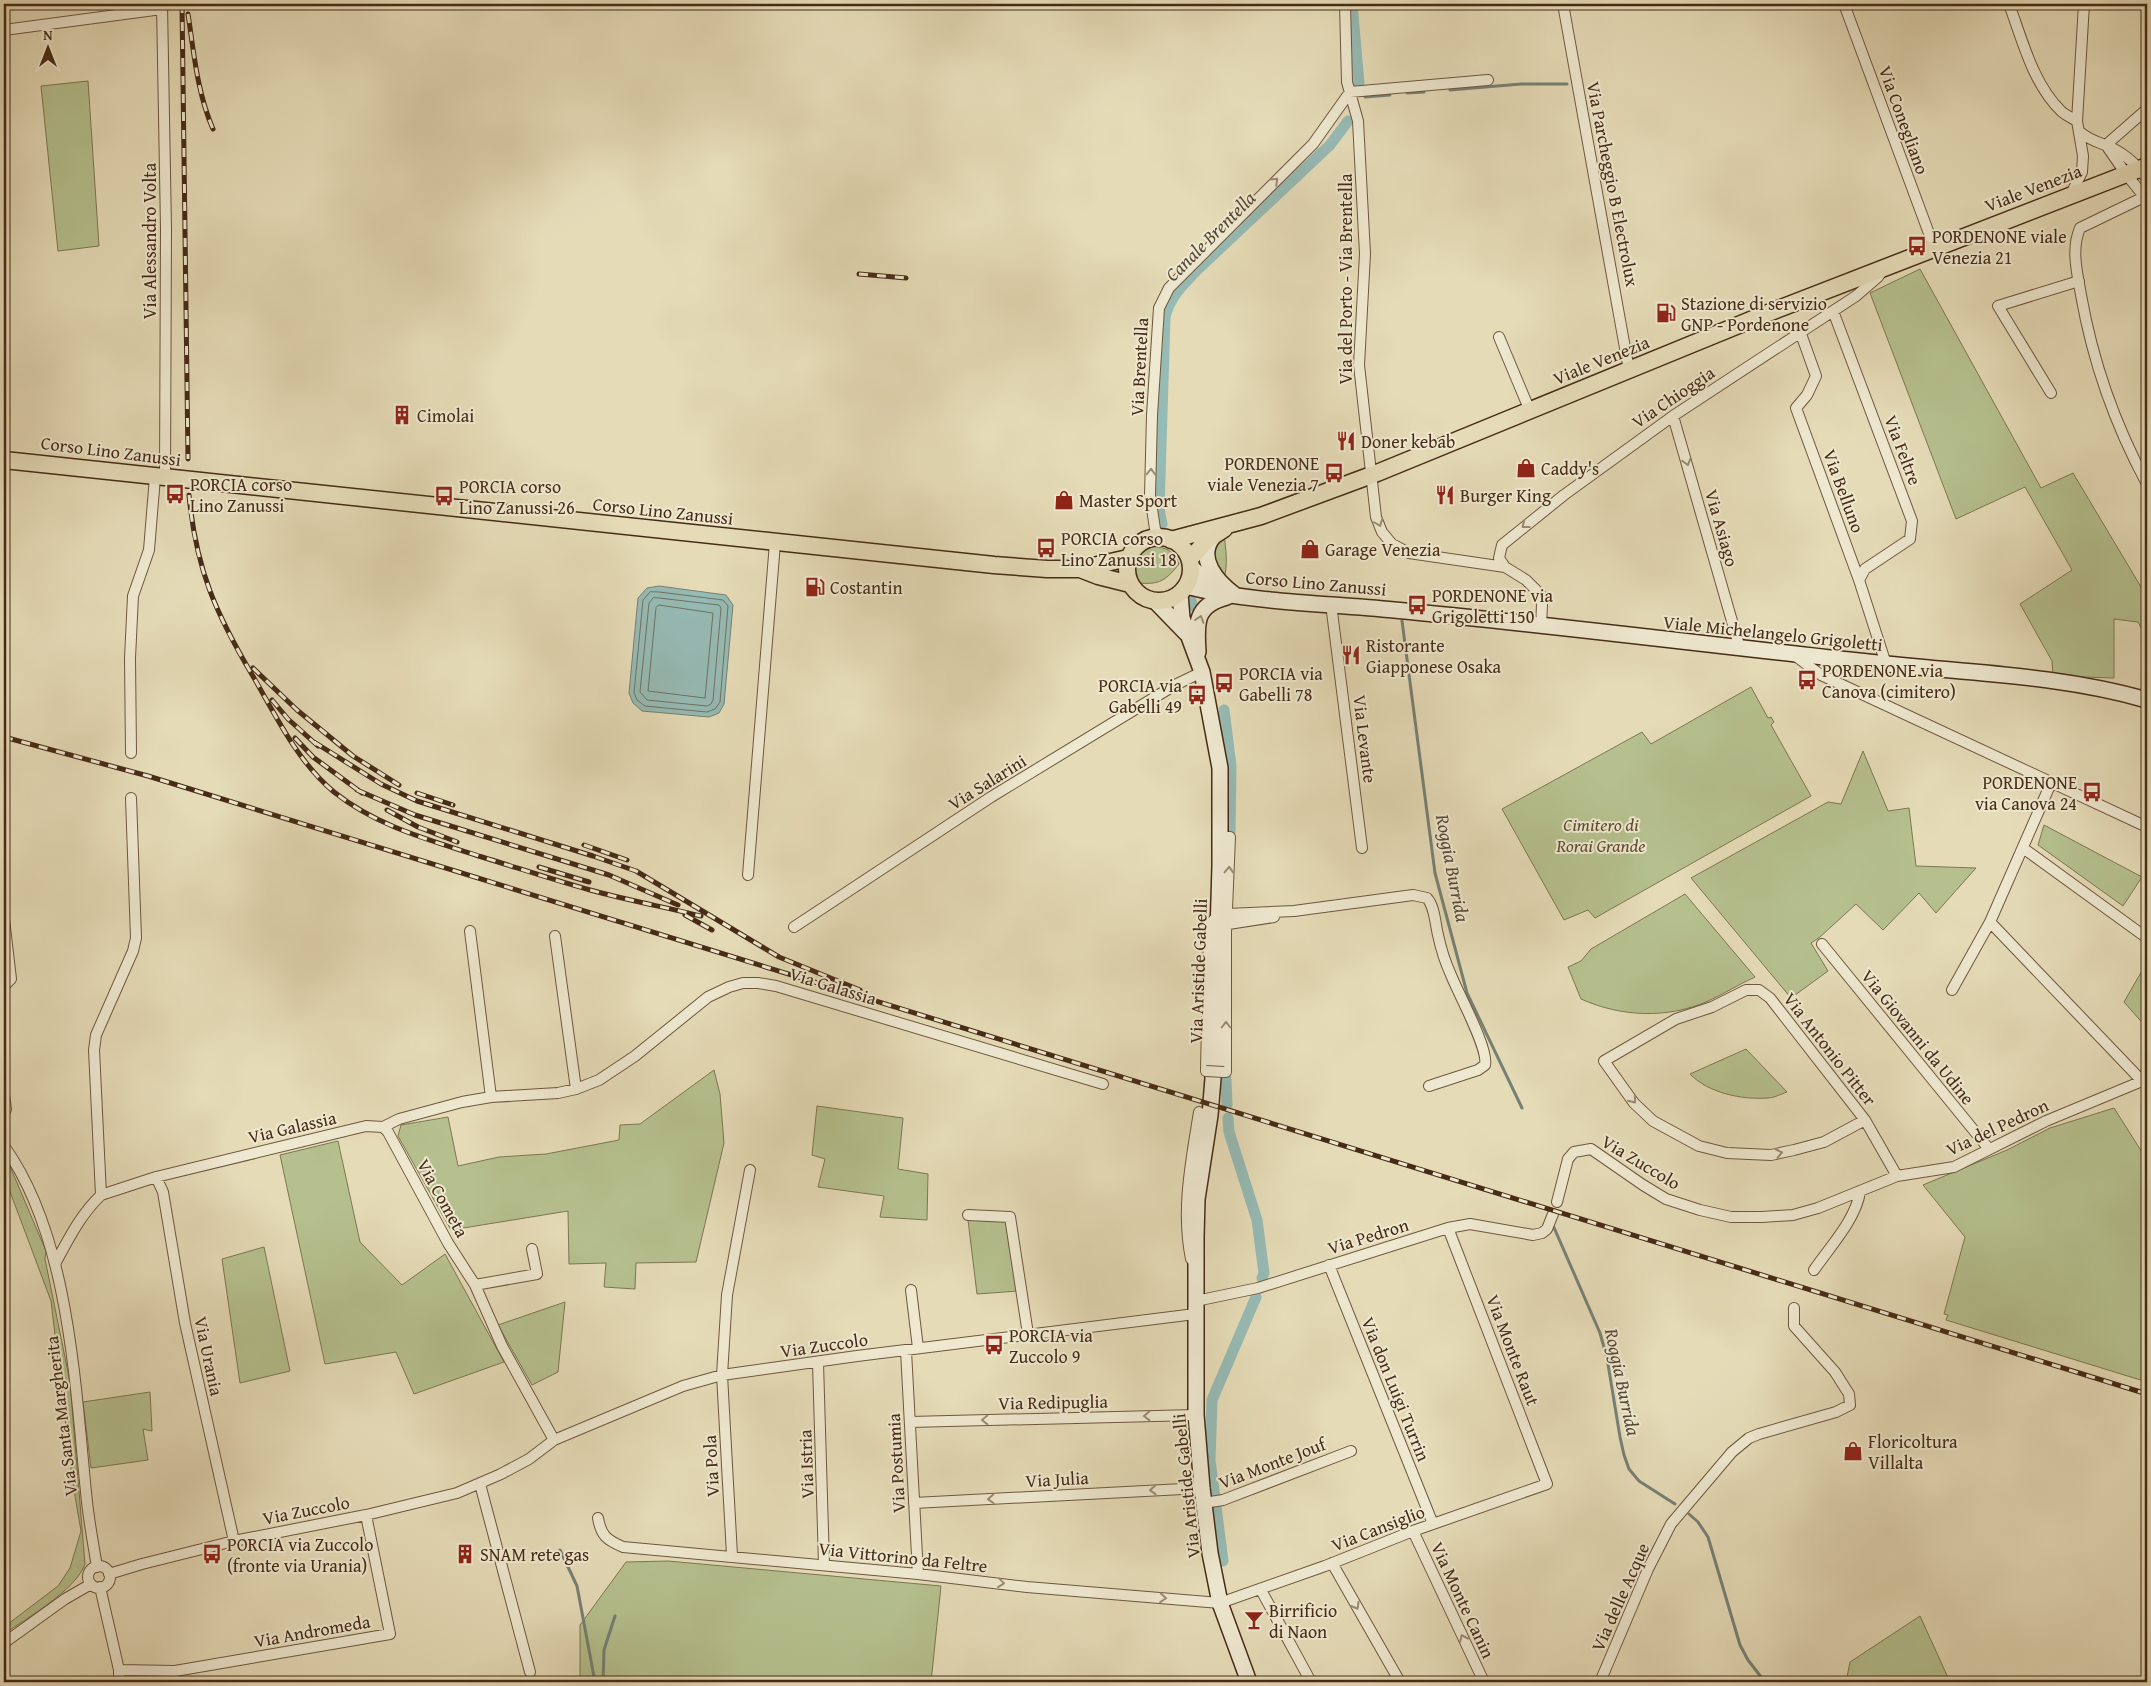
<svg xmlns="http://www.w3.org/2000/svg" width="2151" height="1686" viewBox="0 0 2151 1686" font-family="'Gentium Book Plus',serif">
  <rect width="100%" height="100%" fill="#e5dbb7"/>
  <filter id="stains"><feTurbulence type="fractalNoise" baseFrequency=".004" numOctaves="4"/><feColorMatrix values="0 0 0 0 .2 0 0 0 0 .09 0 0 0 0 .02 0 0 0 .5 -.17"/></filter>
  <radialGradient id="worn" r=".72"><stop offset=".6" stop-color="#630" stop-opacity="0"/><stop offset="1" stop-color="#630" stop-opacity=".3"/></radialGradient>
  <path fill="#b5c08e" stroke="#7e7652" d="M88,81L99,246L58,251L41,86Z
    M1920,269L2041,488L2073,473L2147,597V639L2138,622L2114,619V678L2053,676L2052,661L2020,604L2072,570L2025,487L1956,519L1870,293Z
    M1224,535C1226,549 1228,565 1224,579C1211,561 1208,553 1224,535Z
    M1152,547C1165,546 1175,552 1179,564C1166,580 1160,585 1138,583C1131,567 1135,554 1152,547Z
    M1751,687L1768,718L1771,717L1774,722L1771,725L1811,796L1595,918L1588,910L1564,920L1502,809L1642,732L1651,744Z
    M1863,751L1888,811L1909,808L1916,866L1976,868L1936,913L1919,893L1883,930L1856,904L1820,937L1811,943L1828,971L1791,998L1691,878L1828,802L1841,804Z
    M2044,825L2142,877L2123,906L2038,845Z
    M1685,894L1755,977C1739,984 1724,994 1708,1001C1668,1019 1621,1017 1581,999L1568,967L1581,961L1591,949Z
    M2147,962V1028L2124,1002Z
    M1746,1049L1787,1092C1781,1094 1774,1098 1768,1098C1742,1100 1708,1093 1690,1074Z
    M714,1070L720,1094L724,1143L696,1262L636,1263L635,1289L604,1287L606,1263L569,1264L568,1211L451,1230L398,1136L401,1125L448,1117L458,1166L499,1157L546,1154L619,1140L620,1125L640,1124Z
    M817,1106L903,1118L898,1169L928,1174L927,1220L880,1217L884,1196L818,1187L825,1159L812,1155Z
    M2114,1108L2147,1160V1382L1946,1320L1948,1315L1944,1314L1965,1237L1923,1185L2007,1150L2050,1128Z
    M338,1141L360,1242L402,1285L445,1254L504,1362L414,1394L396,1352L325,1364L280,1155Z
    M4,1158L9,1164L46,1251L45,1259L70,1382L85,1564C76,1590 27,1618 4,1634V1627L58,1586L70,1568L81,1531L72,1478L51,1301L9,1189L4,1198Z
    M968,1220L1008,1221L1018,1291L977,1294Z
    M264,1247L290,1371L240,1383L222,1259Z
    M565,1302L558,1372L532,1385L498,1325Z
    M150,1392L152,1431L143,1429L148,1460L91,1468L83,1402Z
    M668,1561L941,1586L931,1682H580V1625L626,1562Z
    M1920,1616L1950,1682H1846L1850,1662Z"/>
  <path fill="#96bab4" stroke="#768175" d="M659,586L726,595L733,605L724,704L719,713L709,717L642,711L633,703L629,693L638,598L647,588Z"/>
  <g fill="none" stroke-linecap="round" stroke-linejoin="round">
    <path stroke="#6e7265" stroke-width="1" d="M659,592L723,600L728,606L720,702L715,709L707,712L645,706L637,700L634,693L643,600L650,592Z
      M659,598L719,605L721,608L713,700L711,704L707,706L647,700L640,692L649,603L653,598Z
      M659,605L713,613L705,698L648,691L656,608Z"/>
    <path stroke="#768175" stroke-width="3" d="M1450,90L1521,84H1567
      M1407,93L1424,92
      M1365,97L1390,95
      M1402,621L1435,873L1467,993L1522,1108
      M1552,1223L1600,1333L1607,1358L1620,1437L1624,1455L1629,1469L1639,1481L1675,1504
      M1689,1514L1698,1522L1708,1537L1740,1645L1748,1660L1765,1682
      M560,1550L577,1586L595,1682
      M603,1682L604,1650L615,1616"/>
    <path stroke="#96bab4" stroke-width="11" d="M1352,4L1359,83
      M1162,524L1159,509L1165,317C1170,297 1182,286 1196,271L1330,145L1348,121
      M1190,599L1193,606
      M1224,710L1231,766L1230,832
      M1226,1079L1227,1105
      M1228,1118L1229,1132L1257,1220L1264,1273L1262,1278
      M1223,1561L1210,1460L1212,1400L1256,1297"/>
    <defs>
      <path id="street" d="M162,4L166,229L165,478
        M1345,4L1347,82L1358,121L1365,254L1359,365L1376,517L1382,532L1392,544L1409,553L1505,567L1526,580L1540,594L1542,605L1541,626
        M1563,4L1629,370
        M1844,4L1934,247
        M2009,4C2022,39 2033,84 2061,111C2065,115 2072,118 2077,121
        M4,30L162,9
        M2080,132C2088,139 2095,141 2105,145C2123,152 2136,163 2147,179
        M2106,145L2147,109
        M2108,148L2126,174L2147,200
        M2070,196L2082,172L2083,156L2077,121L2084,4
        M2144,197L2080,228C2071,249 2077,272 2081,295C2093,363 2114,423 2147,484
        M1833,311L1912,521L1910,539L1865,569L1859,580
        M1801,334L1816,376L1807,395L1796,408L1859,580L1886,664
        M1499,337L1530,411
        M2051,393L1998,306L2079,281
        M1673,416L1740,649
        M1159,537L1155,529L1150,495L1152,415L1159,308L1169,288L1313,144L1350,92L1488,80
        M1505,567L1499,558L1502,545L1564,495L1673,416L1856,296L1878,277L1882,271
        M1331,604L1362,848
        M1794,655L1821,675L2147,827
        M131,753L130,658L133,596L149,550L155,477
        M1220,837H1230L1226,933V1072H1224
        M2023,848L2147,938
        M748,875L775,543
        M1227,914L1294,911L1413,895L1427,898C1435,907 1435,923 1438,935C1441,949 1445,962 1451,975C1458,993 1489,1049 1485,1065L1478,1070L1429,1086
        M4,919L11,979L4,986
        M1990,922L2143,1082
        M1222,925L1274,917
        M794,927L991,797L1175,685L1202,672
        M470,931L491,1097
        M555,936L576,1089
        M1822,944L1989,1149
        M1952,990L1990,922L2051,783
        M1206,1071L1209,925L1218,915
        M4,1095L6,1109L4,1113
        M1865,1120L1824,1142L1794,1150L1771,1155L1727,1153L1699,1146L1653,1121L1634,1103L1604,1061L1676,1019L1712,1007L1746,990H1759L1770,998L1865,1120L1897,1176
        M383,1127L388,1132L448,1243L475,1285L502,1346L554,1440
        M4,1146C69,1236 75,1383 86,1492C88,1517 93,1542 97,1567
        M156,1177L163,1192L185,1323L234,1541
        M101,1195L156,1177L366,1126L383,1127L399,1119L462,1102L491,1097L558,1093L576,1089L599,1080L635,1056L708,997L729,987L743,983H758L776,986L1103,1084
        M1557,1202L1568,1159L1574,1152L1591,1149L1643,1185L1666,1199L1700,1210L1731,1217H1762L1793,1215L1818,1208L1897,1176L1954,1167L2046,1121L2147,1079
        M968,1215L1010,1217L1028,1334
        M1191,1259C1181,1210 1191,1162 1199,1112
        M56,1262C69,1238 81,1214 101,1195L94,1050L96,1035L133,951L136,938L131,798
        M1329,1265L1433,1524
        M1814,1270C1829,1248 1857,1218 1860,1191
        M475,1285L537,1274L532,1249
        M911,1290L918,1348
        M1196,1301L1258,1288L1448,1228L1470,1224L1533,1235L1542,1233L1547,1229L1553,1214
        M906,1351L918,1574
        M818,1363L824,1564
        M910,1422L1196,1415
        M480,1484L530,1672
        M914,1503L1202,1488
        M1204,1503L1223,1500L1351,1451
        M598,1518C601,1536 607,1540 623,1547L918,1574L1027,1587L1220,1603L1325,1566L1413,1531L1547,1484L1448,1228
        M1413,1531L1484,1682
        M732,1555L722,1375L727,1295L750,1170
        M1332,1563L1400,1682
        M88 1577a11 11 0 1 1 22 0a11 11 0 1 1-22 0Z
        M109,1574L142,1564L234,1541L366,1515L457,1493L501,1474L529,1459L554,1440L683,1386L722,1375L857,1356L1195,1314
        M100,1587L119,1670V1682
        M1261,1590L1311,1682
        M4,1643L65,1599L91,1584
        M119,1670L175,1671L390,1634L366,1515
        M1600,1682L1648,1569L1671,1524L1732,1452L1749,1438L1759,1434L1836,1412L1850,1405L1849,1394L1835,1372L1794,1326V1308"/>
      <path id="secondary" d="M1213,537C1196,558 1217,582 1235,595
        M1191,567L1209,584L1222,590
        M1186,586C1252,603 1326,603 1394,610C1552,625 1710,645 1868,662C1961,673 2057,674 2147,700
        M1180,594L1182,618L1202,672L1220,768V866L1214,1066L1210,1115L1197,1199L1196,1237V1415L1202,1488L1210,1553L1220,1603L1249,1682
        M1156,602L1186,633
        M1198,652C1196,623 1195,605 1227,597"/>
      <path id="primary" d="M4,460L994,565L1047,569H1080L1128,558
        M1127 569a32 32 0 1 1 64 0a32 32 0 1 1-64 0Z
        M1171,540L1261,516L1377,473L1763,315L2147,166
        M1190,559L1207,540L1224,529
        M1080,569L1098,576L1130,584"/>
    </defs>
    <use href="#street" stroke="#6e573e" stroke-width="12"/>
    <use href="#secondary" stroke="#472b16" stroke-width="18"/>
    <use href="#primary" stroke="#472b16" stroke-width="19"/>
    <use href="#street" stroke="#eee8d0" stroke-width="10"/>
    <use href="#secondary" stroke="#eee8d0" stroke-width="15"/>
    <use href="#primary" stroke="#e5dbb7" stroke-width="16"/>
    <defs>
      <path id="rail" d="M182,4L188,459
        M188,14C194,53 197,92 213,129
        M859,274L906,278
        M189,495C196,570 216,614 254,678C277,718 298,762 334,792C378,827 430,840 482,857C518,868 554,880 590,890C627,900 664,907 701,916
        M253,668L297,710L353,756L399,785
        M272,700L288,719L318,746
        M4,737L148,776L2147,1394
        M295,738L313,757L362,793
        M314,742L381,784L417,801L593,856L636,871L779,957L860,990
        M357,790L415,815L609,875L678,905
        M417,793L453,805
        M387,810L418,827L457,842
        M584,845L627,860
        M539,867L589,882
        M685,915L712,930"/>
    </defs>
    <use href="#rail" stroke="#472b16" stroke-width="5"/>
    <use href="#rail" stroke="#eee8d0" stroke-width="3" stroke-dasharray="9" stroke-linecap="butt"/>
    <defs>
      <path id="street-bridge" d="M1206,1071L1224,1072"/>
    </defs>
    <use href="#street-bridge" stroke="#6e573e" stroke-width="12" stroke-linecap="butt"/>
    <use href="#street-bridge" stroke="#eee8d0" stroke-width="10"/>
  </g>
  <defs><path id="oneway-chevron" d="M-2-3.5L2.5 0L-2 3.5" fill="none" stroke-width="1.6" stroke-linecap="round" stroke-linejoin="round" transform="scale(1.25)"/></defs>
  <g stroke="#9a8a73">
    <use href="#oneway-chevron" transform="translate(1275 181) rotate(-44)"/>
    <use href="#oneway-chevron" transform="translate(1687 462) rotate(74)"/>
    <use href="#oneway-chevron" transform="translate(1151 472) rotate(-89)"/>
    <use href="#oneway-chevron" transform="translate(1379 523) rotate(69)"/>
    <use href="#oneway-chevron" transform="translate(1525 525) rotate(142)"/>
    <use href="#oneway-chevron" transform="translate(1200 619) rotate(-72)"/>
    <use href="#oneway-chevron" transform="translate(1229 870) rotate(-88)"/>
    <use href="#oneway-chevron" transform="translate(1226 1025) rotate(-90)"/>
    <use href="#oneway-chevron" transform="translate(1633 1100) rotate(51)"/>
    <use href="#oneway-chevron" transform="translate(1779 1153) rotate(-12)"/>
    <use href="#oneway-chevron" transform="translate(1147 1416) rotate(179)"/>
    <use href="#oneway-chevron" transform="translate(985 1420) rotate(179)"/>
    <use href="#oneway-chevron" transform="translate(1153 1490) rotate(177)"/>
    <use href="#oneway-chevron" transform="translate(991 1499) rotate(177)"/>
    <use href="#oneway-chevron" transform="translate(1001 1583) rotate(7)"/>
    <use href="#oneway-chevron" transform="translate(1163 1598) rotate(5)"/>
    <use href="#oneway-chevron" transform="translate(1356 1606) rotate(60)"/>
    <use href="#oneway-chevron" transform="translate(1463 1638) rotate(-114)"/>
  </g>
  <defs>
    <symbol id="bus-bare" viewBox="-9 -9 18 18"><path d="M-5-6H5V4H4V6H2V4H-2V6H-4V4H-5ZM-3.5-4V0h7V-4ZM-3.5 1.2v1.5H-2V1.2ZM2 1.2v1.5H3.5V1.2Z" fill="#8f2418" stroke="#eee8d0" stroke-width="2.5" paint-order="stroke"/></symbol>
    <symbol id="fuel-bare" viewBox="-9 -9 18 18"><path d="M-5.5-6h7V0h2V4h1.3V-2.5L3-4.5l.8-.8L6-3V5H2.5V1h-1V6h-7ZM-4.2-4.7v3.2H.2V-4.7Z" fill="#8f2418" stroke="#eee8d0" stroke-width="2.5" paint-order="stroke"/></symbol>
    <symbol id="building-bare" viewBox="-9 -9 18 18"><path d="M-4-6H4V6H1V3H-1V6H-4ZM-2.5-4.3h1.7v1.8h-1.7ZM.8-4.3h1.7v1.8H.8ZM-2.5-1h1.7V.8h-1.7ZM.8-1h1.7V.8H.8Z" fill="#8f2418" stroke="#eee8d0" stroke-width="2.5" paint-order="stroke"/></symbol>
    <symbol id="restaurant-bare" viewBox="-9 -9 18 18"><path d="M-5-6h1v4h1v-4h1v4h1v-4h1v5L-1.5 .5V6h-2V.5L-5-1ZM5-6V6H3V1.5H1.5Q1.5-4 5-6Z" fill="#8f2418" stroke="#eee8d0" stroke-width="2.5" paint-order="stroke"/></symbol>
    <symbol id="shop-bare" viewBox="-9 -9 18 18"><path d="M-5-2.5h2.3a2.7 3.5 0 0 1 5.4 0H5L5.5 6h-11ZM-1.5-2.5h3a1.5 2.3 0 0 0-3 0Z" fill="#8f2418" stroke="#eee8d0" stroke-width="2.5" paint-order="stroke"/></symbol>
    <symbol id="bar-bare" viewBox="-9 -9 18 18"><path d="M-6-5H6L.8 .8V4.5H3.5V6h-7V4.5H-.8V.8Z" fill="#8f2418" stroke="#eee8d0" stroke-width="2.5" paint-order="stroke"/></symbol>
  </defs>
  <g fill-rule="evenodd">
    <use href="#bus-bare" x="1903" y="232" width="28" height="28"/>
    <use href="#fuel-bare" x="1652" y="299" width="28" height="28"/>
    <use href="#building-bare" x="388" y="401" width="28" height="28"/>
    <use href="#restaurant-bare" x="1332" y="427" width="28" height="28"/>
    <use href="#shop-bare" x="1512" y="454" width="28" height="28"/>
    <use href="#bus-bare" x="1320" y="459" width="28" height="28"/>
    <use href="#bus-bare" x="161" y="480" width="28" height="28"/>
    <use href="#restaurant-bare" x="1431" y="481" width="28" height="28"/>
    <use href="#bus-bare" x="430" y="482" width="28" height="28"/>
    <use href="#shop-bare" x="1050" y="486" width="28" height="28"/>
    <use href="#bus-bare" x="1032" y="534" width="28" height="28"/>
    <use href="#shop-bare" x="1296" y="535" width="28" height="28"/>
    <use href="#fuel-bare" x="801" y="573" width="28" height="28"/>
    <use href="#bus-bare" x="1403" y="591" width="28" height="28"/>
    <use href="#restaurant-bare" x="1337" y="641" width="28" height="28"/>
    <use href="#bus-bare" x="1793" y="666" width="28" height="28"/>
    <use href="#bus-bare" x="1210" y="669" width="28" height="28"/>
    <use href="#bus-bare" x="1183" y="681" width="28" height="28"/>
    <use href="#bus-bare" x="2078" y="778" width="28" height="28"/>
    <use href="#bus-bare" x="980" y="1331" width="28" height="28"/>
    <use href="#shop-bare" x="1839" y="1437" width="28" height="28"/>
    <use href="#bus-bare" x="198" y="1540" width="28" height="28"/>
    <use href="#building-bare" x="451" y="1540" width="28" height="28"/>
    <use href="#bar-bare" x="1240" y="1606" width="28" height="28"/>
  </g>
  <g text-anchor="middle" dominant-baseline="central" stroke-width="4" stroke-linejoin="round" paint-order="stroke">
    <g font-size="18" fill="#472b16" stroke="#eee8d0">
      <text transform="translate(1904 120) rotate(70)">Via Conegliano</text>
      <text transform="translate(1613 184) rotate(79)">Via Parcheggio B Electrolux</text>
      <text transform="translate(2033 188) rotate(-21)">Viale Venezia</text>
      <text transform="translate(149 241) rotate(-90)">Via Alessandro Volta</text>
      <text transform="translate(1345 279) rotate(-90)">Via del Porto - Via Brentella</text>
      <text transform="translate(1601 360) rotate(-22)">Viale Venezia</text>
      <text transform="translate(1139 367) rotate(-87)">Via Brentella</text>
      <text transform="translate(1673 397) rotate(-34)">Via Chioggia</text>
      <text transform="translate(1903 450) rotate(69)">Via Feltre</text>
      <text transform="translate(111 451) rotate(7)">Corso Lino Zanussi</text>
      <text transform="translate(1844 491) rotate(70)">Via Belluno</text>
      <text transform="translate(663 511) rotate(6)">Corso Lino Zanussi</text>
      <text transform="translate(1722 528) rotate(74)">Via Asiago</text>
      <text transform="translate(1316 583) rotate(5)">Corso Lino Zanussi</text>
      <text transform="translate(1773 633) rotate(6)">Viale Michelangelo Grigoletti</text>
      <text transform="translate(1365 739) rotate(83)">Via Levante</text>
      <text transform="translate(987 782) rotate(-32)">Via Salarini</text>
      <text transform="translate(1198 971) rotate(-88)">Via Aristide Gabelli</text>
      <text transform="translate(833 986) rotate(17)">Via Galassia</text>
      <text transform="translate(1918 1037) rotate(51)">Via Giovanni da Udine</text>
      <text transform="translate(1830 1049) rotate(52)">Via Antonio Pitter</text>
      <text transform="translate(292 1127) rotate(-13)">Via Galassia</text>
      <text transform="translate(1997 1127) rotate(-25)">Via del Pedron</text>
      <text transform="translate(1641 1162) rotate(31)">Via Zuccolo</text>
      <text transform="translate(443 1198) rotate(61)">Via Cometa</text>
      <text transform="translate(1368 1236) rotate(-17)">Via Pedron</text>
      <text transform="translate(824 1345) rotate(-8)">Via Zuccolo</text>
      <text transform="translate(1513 1350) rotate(69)">Via Monte Raut</text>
      <text transform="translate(209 1356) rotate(78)">Via Urania</text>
      <text transform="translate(1396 1389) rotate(68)">Via don Luigi Turrin</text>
      <text transform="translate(1053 1402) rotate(-1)">Via Redipuglia</text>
      <text transform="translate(61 1416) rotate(-97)">Via Santa Margherita</text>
      <text transform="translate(896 1463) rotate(-93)">Via Postumia</text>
      <text transform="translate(1272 1463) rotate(-21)">Via Monte Jouf</text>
      <text transform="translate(806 1464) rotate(-92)">Via Istria</text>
      <text transform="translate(711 1466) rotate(-93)">Via Pola</text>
      <text transform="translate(1057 1479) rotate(-3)">Via Julia</text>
      <text transform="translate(1186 1486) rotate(-96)">Via Aristide Gabelli</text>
      <text transform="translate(306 1510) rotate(-11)">Via Zuccolo</text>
      <text transform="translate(1378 1528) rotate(-21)">Via Cansiglio</text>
      <text transform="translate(903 1557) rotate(6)">Via Vittorino da Feltre</text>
      <text transform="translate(1620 1597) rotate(-66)">Via delle Acque</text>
      <text transform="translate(1463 1600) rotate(65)">Via Monte Canin</text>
      <text transform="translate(312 1631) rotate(-10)">Via Andromeda</text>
    </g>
    <g font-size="18" fill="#472b16" stroke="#eee8d0" text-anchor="start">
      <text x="1932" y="236">PORDENONE viale<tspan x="1932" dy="21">Venezia 21</tspan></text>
      <text x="1681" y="303">Stazione di servizio<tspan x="1681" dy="21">GNP - Pordenone</tspan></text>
      <text x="417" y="415">Cimolai</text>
      <text x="1361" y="441">Doner kebab</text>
      <text x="1319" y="463" text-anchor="end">PORDENONE<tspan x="1319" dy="21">viale Venezia 7</tspan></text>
      <text x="1541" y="468">Caddy's</text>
      <text x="190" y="484">PORCIA corso<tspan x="190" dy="21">Lino Zanussi</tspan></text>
      <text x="459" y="486">PORCIA corso<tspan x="459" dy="21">Lino Zanussi 26</tspan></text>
      <text x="1460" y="495">Burger King</text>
      <text x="1079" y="500">Master Sport</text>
      <text x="1061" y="538">PORCIA corso<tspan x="1061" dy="21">Lino Zanussi 18</tspan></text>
      <text x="1325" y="549">Garage Venezia</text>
      <text x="830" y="587">Costantin</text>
      <text x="1432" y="595">PORDENONE via<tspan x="1432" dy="21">Grigoletti 150</tspan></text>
      <text x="1366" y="645">Ristorante<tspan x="1366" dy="21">Giapponese Osaka</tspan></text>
      <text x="1822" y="670">PORDENONE via<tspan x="1822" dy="21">Canova (cimitero)</tspan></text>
      <text x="1239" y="673">PORCIA via<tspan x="1239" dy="21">Gabelli 78</tspan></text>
      <text x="1182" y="685" text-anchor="end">PORCIA via<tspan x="1182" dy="21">Gabelli 49</tspan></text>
      <text x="2077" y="782" text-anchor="end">PORDENONE<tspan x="2077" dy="21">via Canova 24</tspan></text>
      <text x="1009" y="1335">PORCIA via<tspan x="1009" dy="21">Zuccolo 9</tspan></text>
      <text x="1868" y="1441">Floricoltura<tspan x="1868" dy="21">Villalta</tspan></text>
      <text x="227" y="1544">PORCIA via Zuccolo<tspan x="227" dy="21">(fronte via Urania)</tspan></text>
      <text x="480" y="1554">SNAM rete gas</text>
      <text x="1269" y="1610">Birrificio<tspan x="1269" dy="21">di Naon</tspan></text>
    </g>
    <g font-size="18" font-style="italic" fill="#5d492e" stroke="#eee8d0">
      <text x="1601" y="824">Cimitero di<tspan x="1601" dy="21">Rorai Grande</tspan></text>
    </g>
    <g font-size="19" font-style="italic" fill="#574836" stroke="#eee8d0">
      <text transform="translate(1210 236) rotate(-45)">Canale Brentella</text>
      <text transform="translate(1453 868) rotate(79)">Roggia Burrida</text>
      <text transform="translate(1623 1382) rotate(78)">Roggia Burrida</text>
    </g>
  </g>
  <rect width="2151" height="1686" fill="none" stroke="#e5dbb7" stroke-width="20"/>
  <rect x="5" y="5" width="2141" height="1676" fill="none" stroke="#472b16" stroke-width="2.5"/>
  <rect x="10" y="10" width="2131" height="1666" fill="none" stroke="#472b16"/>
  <g transform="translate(48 48)" stroke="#eee8d0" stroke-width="4" paint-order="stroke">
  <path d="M0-4L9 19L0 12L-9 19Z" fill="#472b16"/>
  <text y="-8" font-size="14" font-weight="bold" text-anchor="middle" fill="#472b16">N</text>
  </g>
  <rect width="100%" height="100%" filter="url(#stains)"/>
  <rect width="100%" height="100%" fill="url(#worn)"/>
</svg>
